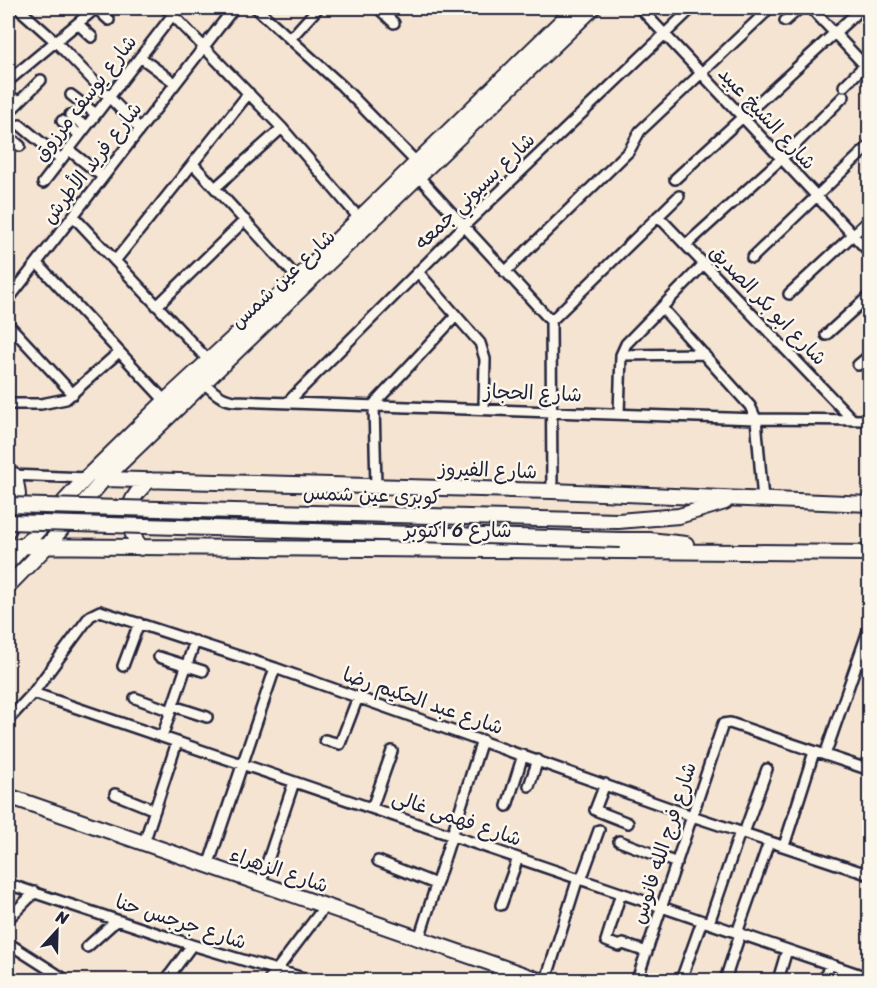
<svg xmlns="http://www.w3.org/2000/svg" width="877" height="988" viewBox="0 0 877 988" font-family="Sriracha,'Playpen Sans Arabic',sans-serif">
  <rect width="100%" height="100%" fill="#f5e4d2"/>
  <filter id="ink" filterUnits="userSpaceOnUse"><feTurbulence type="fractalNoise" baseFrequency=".0167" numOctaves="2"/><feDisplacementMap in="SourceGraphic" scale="12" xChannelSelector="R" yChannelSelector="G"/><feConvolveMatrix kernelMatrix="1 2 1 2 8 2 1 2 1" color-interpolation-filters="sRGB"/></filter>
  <g filter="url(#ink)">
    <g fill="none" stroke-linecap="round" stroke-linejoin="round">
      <defs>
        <path id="street" d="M18,8L56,42L140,129
          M96,8L109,20
          M166,8L282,128L359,218
          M256,8L342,86L419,165
          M378,8L394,23
          M640,8L870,253
          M811,8L870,71
          M785,21L800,8
          M78,24L92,37
          M290,39L318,8
          M140,57L175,83
          M8,81L96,8
          M844,86L870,60
          M8,93L18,103
          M71,95L96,114
          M8,113L41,80
          M70,115L86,127
          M62,121L80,135
          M20,125L61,159
          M8,136L20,146
          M69,150L103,177
          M193,164L301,282
          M419,177L551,321
          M675,179L862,8
          M43,183L178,8
          M215,188L282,128
          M73,216L209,361
          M658,216L852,419
          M686,245L781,159L844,96
          M752,258L870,145
          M115,261L249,93
          M37,263L165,401
          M418,272L480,343L485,359L484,409
          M505,272L629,151L640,131L765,13
          M789,294L870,219
          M8,300L234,8
          M157,306L245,220
          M662,308L750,406L756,419L763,500
          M8,324L73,394
          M826,335L870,295
          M621,355L704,354
          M858,365L870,355
          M203,382C214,392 221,400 236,401L756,419L870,420
          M287,403L464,226L692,8
          M8,404H41L66,399L119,352
          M372,406L456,316
          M374,406L376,486
          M619,413L621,355L626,344L704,264
          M11,475L87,478
          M552,491L551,321L679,196
          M159,657L203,671
          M858,661L870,665
          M123,666L139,623
          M33,693L870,978
          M135,698L171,711
          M173,706L207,717
          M8,720L33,693L90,616L100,611L275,668L692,816L870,875
          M162,737L195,641
          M325,740L340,744L358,697
          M825,755L870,625
          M865,769L870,750
          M605,784L595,810L628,823
          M529,786L538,760
          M115,794L155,810
          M507,806L523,755
          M372,808L392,751
          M744,833L767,769
          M619,841L677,863
          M144,843L177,742
          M784,846L814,752
          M378,861L436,884
          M208,866L275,668
          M581,880L599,830
          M8,884L192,945L310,980
          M260,884L294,782
          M621,893L606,941L619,946L623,944L647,952
          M501,905L518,858
          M8,919L35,892
          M709,923L740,832
          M737,933L769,842
          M419,939L482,740
          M8,943L66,980
          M87,947L117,920
          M166,980L192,945
          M269,980L325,906
          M494,980L504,968
          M546,980L578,878
          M637,980L723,724L730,723L870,770
          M681,980L702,921
          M725,980L740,934
          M778,980L787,950
          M824,980L830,964"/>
        <path id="secondary" d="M104,479L552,491L870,504
          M618,521L679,516L725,502
          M8,530C21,513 20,494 14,475
          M620,540H649L686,544
          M8,546L870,553
          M141,548C122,522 125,500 150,480
          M8,563L86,478L165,401L298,278L575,8
          M8,586L47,546L104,479L593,8
          M8,796L539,980"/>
      </defs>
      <use href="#street" stroke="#22223b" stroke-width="14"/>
      <use href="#secondary" stroke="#22223b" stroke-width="18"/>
      <use href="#street" stroke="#fbf7ec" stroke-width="9"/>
      <use href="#secondary" stroke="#fbf7ec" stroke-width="14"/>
      <defs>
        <path id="secondary-bridge" d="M8,505L618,521
          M8,522L620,540"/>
      </defs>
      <use href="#secondary-bridge" stroke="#22223b" stroke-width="18" stroke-linecap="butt"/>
      <use href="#secondary-bridge" stroke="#fbf7ec" stroke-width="14"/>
    </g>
  </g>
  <g text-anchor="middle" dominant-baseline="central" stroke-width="5" stroke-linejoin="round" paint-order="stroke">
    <g font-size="20" fill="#22223b" stroke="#fbf7ec">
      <text transform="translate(85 98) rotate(-52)">شارع يوسف مرزوق</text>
      <text transform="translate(767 118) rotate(47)">شارع الشيخ عبيد</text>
      <text transform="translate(92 163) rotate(-52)">شارع فريد الأطرش</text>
      <text transform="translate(475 191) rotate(-44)">شارع بسيوني جمعه</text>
      <text transform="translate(283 279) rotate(-43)">شارع عين شمس</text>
      <text transform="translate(768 305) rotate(46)">شارع ابو بكر الصديق</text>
      <text transform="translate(533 393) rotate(2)">شارع الحجاز</text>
      <text transform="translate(488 470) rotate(2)">شارع الفيروز</text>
      <text transform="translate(372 495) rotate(2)">كوبرى عين شمس</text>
      <text x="458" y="530">شارع 6 اكتوبر</text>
      <text transform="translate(423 701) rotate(19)">شارع عبد الحكيم رضا</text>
      <text transform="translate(457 818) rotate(19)">شارع فهمى غالى</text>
      <text transform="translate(664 843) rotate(-72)">شارع فرج الله فانوس</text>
      <text transform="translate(279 870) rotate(19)">شارع الزهراء</text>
      <text transform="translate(181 922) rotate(18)">شارع جرجس حنا</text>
    </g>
  </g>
  <rect width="877" height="988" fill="none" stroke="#fbf7ec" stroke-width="30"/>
  <rect x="15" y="15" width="847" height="958" fill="none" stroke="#22223b" stroke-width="2" filter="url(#ink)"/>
  <g transform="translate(57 931) rotate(22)" stroke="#fbf7ec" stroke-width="4.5" paint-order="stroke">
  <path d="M0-4.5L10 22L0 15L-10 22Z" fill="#22223b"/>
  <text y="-9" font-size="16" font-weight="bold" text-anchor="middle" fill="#22223b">N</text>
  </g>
</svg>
